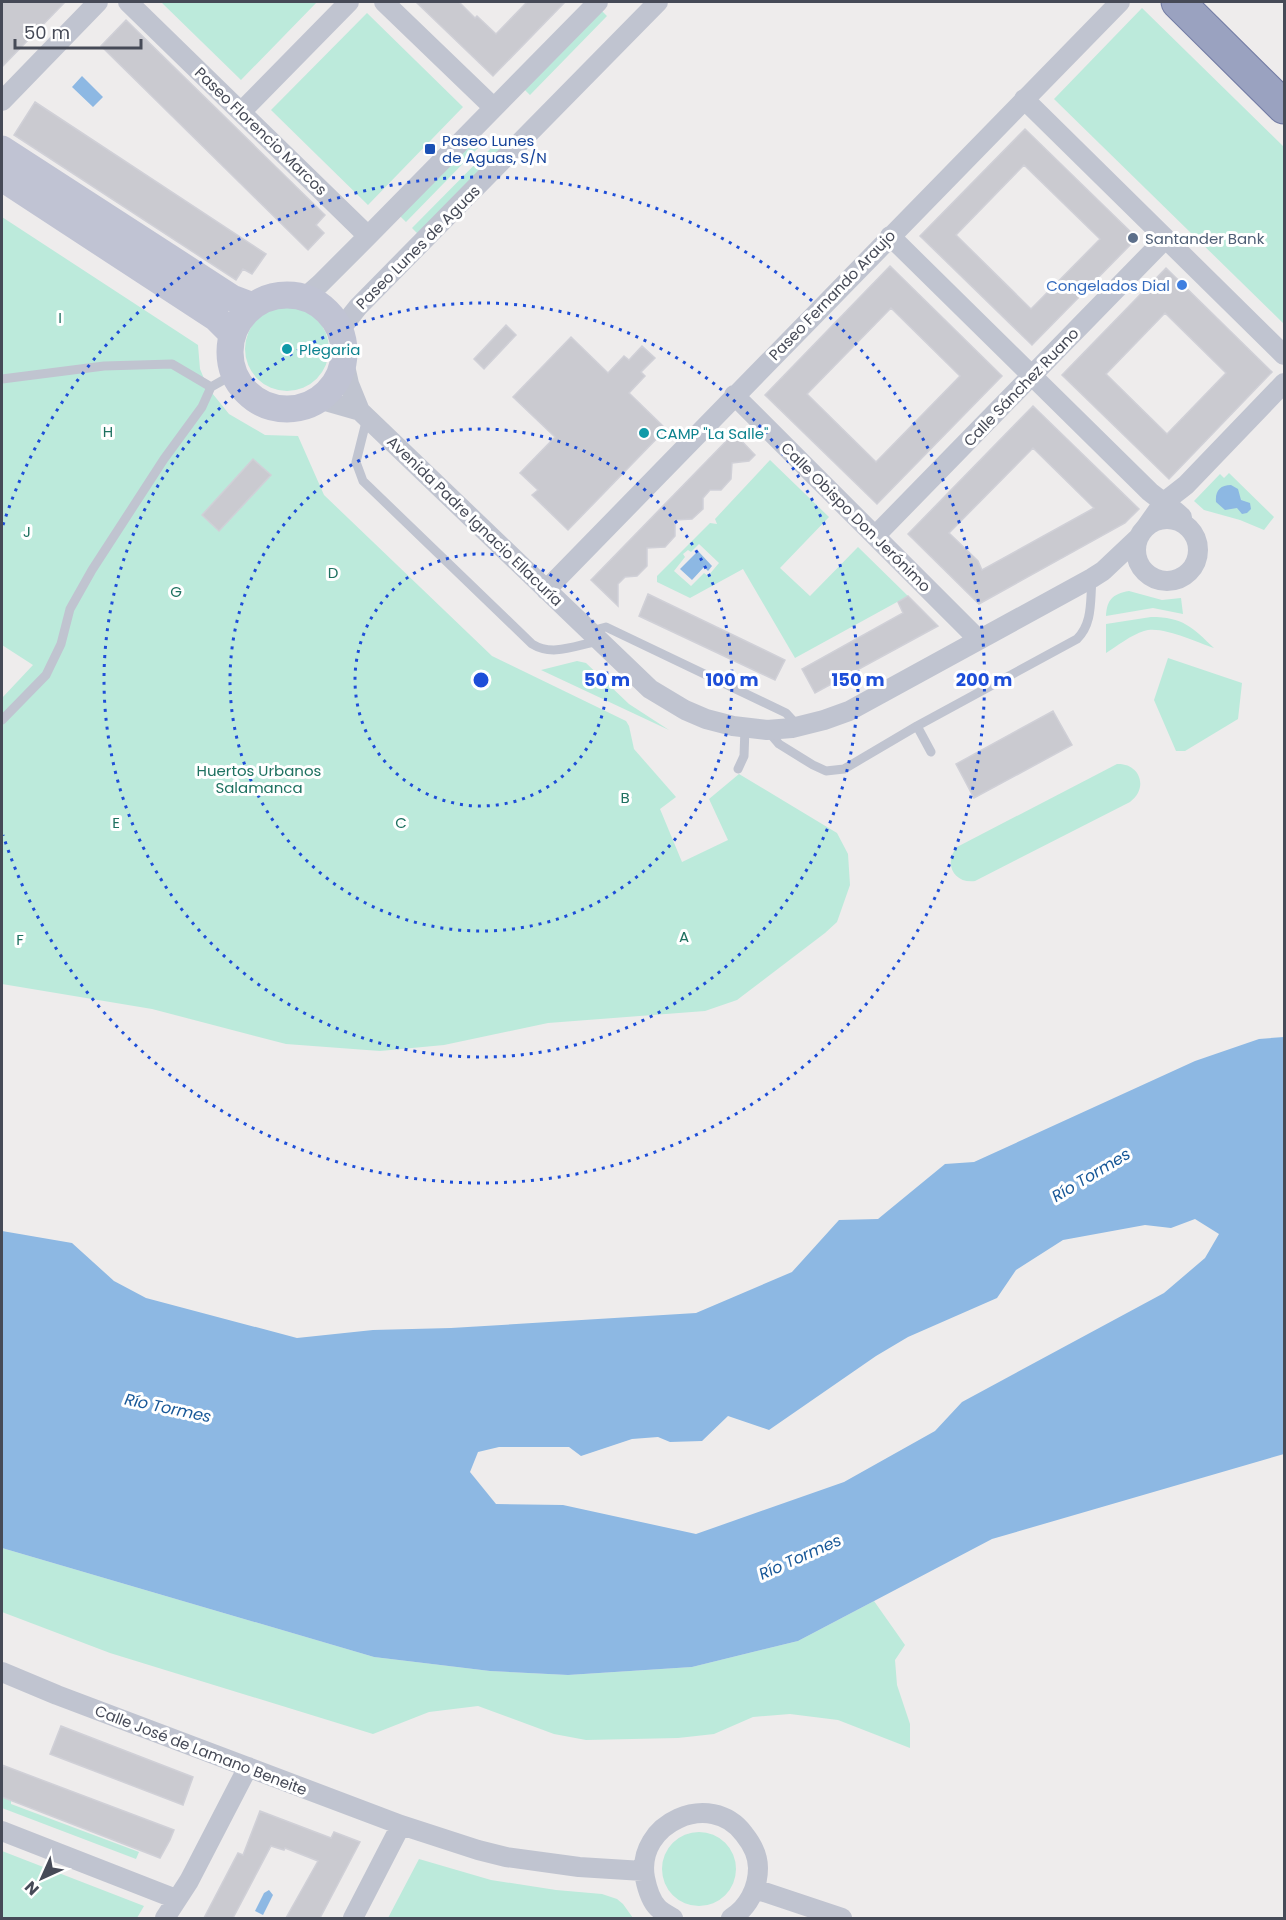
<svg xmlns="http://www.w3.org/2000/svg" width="1286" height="1920" viewBox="0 0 1286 1920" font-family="Poppins,sans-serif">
  <rect width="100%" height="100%" fill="#eeecec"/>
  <path fill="#bceadb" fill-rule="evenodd" d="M161,2H317L241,80Z
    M1142,8L1284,147V324L1054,99Z
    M601,10L607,16L530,95L524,89Z
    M367,13L463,107L368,205L271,110Z
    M476,138L482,144L406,222L400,216Z
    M499,140L504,145L418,234L412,228Z
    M2,217L198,345L200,369L208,388L229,414L265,435L298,436L324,495L492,656L626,721L629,726L634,749L676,797L660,809L682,862L728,840L709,799L739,774L837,833L848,854L850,885L837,922L825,933L737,1000L705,1011L548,1023L444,1045L380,1051L286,1044L152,1009L2,984V698L33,665L2,645Z
    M245 349a42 42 0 1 1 84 0a42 42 0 1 1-84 0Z
    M770,460L829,517L780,568L810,596L858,547L908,596L795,658L743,569L690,598L657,582V576L710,523L717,524L715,519ZM699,544L719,563L708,576L704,573L691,586L674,571L685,557L683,554L688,550L691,552Z
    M1229,473L1274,517L1264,530L1240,520L1204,510L1194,501L1220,474L1224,478Z
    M1129,591L1162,600L1181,598L1183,614L1153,608L1106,616C1107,600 1112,594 1129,591Z
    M1151,617C1183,617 1192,627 1214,648C1196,642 1161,625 1144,631C1131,635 1117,646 1106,653V624Z
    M1168,658L1242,683L1238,719L1185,751H1176L1154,700Z
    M577,661L586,663L629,704L669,730L541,670Z
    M1117,764C1140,763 1149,788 1130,802L975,881C954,884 943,863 957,847Z
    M2,1548L374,1657L490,1671L568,1675L692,1667L798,1641L874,1601L905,1645L895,1660L897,1685L910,1724V1748L838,1720L790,1714L753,1717L714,1734L678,1738L586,1740L554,1734L478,1706L429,1712L373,1734L110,1653L2,1612Z
    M2,1797L11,1801V1804L139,1852L136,1859L2,1808Z
    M662 1869a37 37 0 1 1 74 0a37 37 0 1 1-74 0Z
    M2,1851L144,1906L137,1918H2Z
    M419,1859L491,1880L556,1890L602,1894L617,1899L623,1904L633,1918H388Z"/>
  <path fill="#8db8e3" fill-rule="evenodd" d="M82,76L103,97L93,107L72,87Z
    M1231,485L1238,489L1241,500L1250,503L1251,509L1247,513L1242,514L1237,508L1225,510L1216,502C1215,491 1220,485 1231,485Z
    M698,551L712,566L708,571L704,567L692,580L680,569Z
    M1284,1037V1454L992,1539L798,1641L692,1667L568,1675L490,1671L374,1657L2,1548V1231L72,1243L114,1281L146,1298L297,1338L373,1330L451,1328L696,1313L792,1272L839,1220L878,1219L945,1164L974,1162L1195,1061L1259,1039ZM1195,1219L1219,1234L1205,1258L1164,1293L962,1402L935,1431L844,1482L696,1534L563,1505L496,1504L470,1472L478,1452L499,1447H569L581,1456L632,1439L658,1437L670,1442L702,1441L728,1416L769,1430L876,1356L908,1337L997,1298L1016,1270L1063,1240L1145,1225L1171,1228Z
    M269,1890L273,1895L263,1915L255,1911L264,1893Z"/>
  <path fill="#cacad0" stroke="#d0d0d7" stroke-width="1.5" fill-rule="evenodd" d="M2,2H65L2,67Z
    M416,2H459L475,18L477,16L496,34L527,2H565L493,76Z
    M126,20L325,215L316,225L324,233L308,250L101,46Z
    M35,102L266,254L252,274L243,269L236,280L14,135Z
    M1025,129L1137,238L1032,345L920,236ZM1024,165L1100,239L1031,309L956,235Z
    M890,266L1002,376L877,504L765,395ZM891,308L960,376L876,462L807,394Z
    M1166,268L1272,372L1169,479L1062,375ZM1165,313L1226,373L1167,434L1106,374Z
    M506,325L516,335L484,369L474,359Z
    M571,337L608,373L624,356L629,360L642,346L655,358L641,372L645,376L629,393L666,429L568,530L532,495L538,490L520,473L555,437L513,397Z
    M1033,406L1139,509L1125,523L979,604L908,534ZM1033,448L1094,508L982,570L978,561L949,533Z
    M734,433L755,455L749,461L732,463L731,479L721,490H710L703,498V509L692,519L675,520V536L665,547L647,548V566L637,576L625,577L618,584V606L591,580Z
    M253,459L271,475L219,531L202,515Z
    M648,594L785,660L775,680L639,616Z
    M908,596L938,626L815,693L802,669L903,613L898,602Z
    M1053,711L1072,745L974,798L956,764Z
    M61,1726L193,1777L183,1805L50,1754Z
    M2,1765L174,1830L170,1840L160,1858L2,1797Z
    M260,1811L331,1838L334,1832L360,1842L320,1918H286L318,1861L285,1848L284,1850L271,1846L233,1918H204L238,1853L243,1855Z"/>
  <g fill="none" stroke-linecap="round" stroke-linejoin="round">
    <defs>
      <path id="trunk" d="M1178,2L1284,107"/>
    </defs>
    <use href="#trunk" stroke="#727ba3" stroke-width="35"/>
    <path stroke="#c0c4d0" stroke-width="9" d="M2,379L104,366L172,364L211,387
      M367,418L356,462L363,481L532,644C553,657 576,645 599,641
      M591,631L606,627L786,713L798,726
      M2,720L46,675L61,644L70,609L92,570L164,459L202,407L211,387L234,374
      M917,726L931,752
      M767,730L779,744L813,765L826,771L844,769L917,726L1077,639C1093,623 1090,601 1092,580
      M738,769L744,756L745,728"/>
    <path stroke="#c0c4d0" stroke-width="20" d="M128,2L368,236
      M384,2L493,107
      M1024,99L1284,355
      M2,101L98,2
      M241,112L349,2
      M890,236L1150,492C1161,501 1172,507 1182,517
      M304,298L320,284L368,236L598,2
      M339,331L358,307L658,2
      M343,357L349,384L360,411
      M734,395L978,639
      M318,399L360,411L650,689L685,710L706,719L733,726L767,730L792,728L824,720L849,711L1092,578L1103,571L1139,537
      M1136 550a31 31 0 1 1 62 0a31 31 0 1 1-62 0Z
      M1146,527L1163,503L1186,485L1284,383
      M876,535L1165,239
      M546,590L1120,2
      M2,1672L57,1695L401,1825L478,1850L506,1857L579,1867L643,1871
      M2,1831L176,1899
      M755,1889L842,1918
      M165,1918L189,1881L248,1767
      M353,1918L401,1825
      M673,1918C668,1915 662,1912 658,1908C650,1900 647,1888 645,1878C635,1823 711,1789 744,1834C752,1844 758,1855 758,1868C758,1888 748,1908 731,1918"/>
    <path stroke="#c0c3d3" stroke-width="27" d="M2,149L232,298L253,306
      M2,178L216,318L232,334
      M230 352a57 57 0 1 1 114 0a57 57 0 1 1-114 0Z"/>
    <use href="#trunk" stroke="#9aa2c0" stroke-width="33"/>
  </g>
  <g fill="none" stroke="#1d4ed8" stroke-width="3" stroke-dasharray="3 6">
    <circle cx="481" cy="680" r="126"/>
    <circle cx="481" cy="680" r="251"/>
    <circle cx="481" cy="680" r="377"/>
    <path d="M3 525A503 503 0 1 1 3 835"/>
  </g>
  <rect fill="#1a4fb4" stroke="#fff" stroke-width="2" x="424" y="143" width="12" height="12" rx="3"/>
  <circle fill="#5c6f8a" stroke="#fff" stroke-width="2" cx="1133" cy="238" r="6"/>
  <circle fill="#3f7fe0" stroke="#fff" stroke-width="2" cx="1182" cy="285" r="6"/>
  <g fill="#0f9aa8" stroke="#fff" stroke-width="2">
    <circle cx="287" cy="349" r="6"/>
    <circle cx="644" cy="433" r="6"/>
  </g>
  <g text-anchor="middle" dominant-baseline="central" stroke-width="6" stroke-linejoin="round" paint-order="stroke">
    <g font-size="15" fill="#464a57" stroke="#fff">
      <text transform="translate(261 131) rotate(44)">Paseo Florencio Marcos</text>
      <text transform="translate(418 247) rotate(-45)">Paseo Lunes de Aguas</text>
      <text transform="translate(832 295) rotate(-46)">Paseo Fernando Araujo</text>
      <text transform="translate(1021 387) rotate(-46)">Calle Sánchez Ruano</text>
      <text transform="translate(856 517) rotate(45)">Calle Obispo Don Jerónimo</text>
      <text transform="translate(475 521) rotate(44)">Avenida Padre Ignacio Ellacuría</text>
      <text transform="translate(201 1750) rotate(21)">Calle José de Lamano Beneite</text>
    </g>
    <g font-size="15" fill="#164399" stroke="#fff" text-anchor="start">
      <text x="442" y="140">Paseo Lunes<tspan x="442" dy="17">de Aguas, S/N</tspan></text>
    </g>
    <g font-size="15" fill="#4e5e75" stroke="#fff" text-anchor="start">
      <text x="1145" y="238">Santander Bank</text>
    </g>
    <g font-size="15" fill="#366cbe" stroke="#fff" text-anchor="end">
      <text x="1170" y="285">Congelados Dial</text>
    </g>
    <g font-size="15" fill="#1e7160" stroke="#fff">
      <text x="60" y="317">I</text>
      <text x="108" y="431">H</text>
      <text x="27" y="531">J</text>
      <text x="333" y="572">D</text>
      <text x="176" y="591">G</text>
      <text x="259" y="770">Huertos Urbanos<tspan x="259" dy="17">Salamanca</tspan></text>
      <text x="625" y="797">B</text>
      <text x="116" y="822">E</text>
      <text x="401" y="822">C</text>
      <text x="684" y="936">A</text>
      <text x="20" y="939">F</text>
    </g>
    <g font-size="15" fill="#0d838f" stroke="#fff" text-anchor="start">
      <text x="299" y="349">Plegaria</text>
      <text x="656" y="433">CAMP "La Salle"</text>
    </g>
    <g font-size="16" font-style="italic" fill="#185898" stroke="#fff">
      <text transform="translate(1091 1175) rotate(-31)">Río Tormes</text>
      <text transform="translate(168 1408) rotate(12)">Río Tormes</text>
      <text transform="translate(800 1557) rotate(-24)">Río Tormes</text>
    </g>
  </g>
  <circle cx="481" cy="680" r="9" fill="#1d4ed8" stroke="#fff" stroke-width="3"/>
  <g font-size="18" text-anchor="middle" font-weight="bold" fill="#1d4ed8" stroke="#fff" stroke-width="6" stroke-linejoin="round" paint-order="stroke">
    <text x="607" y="686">50 m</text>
    <text x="732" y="686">100 m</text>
    <text x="858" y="686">150 m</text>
    <text x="984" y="686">200 m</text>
  </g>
  <rect width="1286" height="1920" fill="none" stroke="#464a57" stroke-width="6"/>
  <g transform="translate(42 1878) rotate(225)" stroke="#ffffff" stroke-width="4.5" paint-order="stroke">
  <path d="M0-4.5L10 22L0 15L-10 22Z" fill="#464a57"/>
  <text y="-9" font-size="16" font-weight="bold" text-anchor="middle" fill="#464a57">N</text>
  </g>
  <path d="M15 39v9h126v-9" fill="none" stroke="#464a57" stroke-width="3"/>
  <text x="24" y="39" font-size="18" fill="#464a57" stroke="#ffffff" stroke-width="4.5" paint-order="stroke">50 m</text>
</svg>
